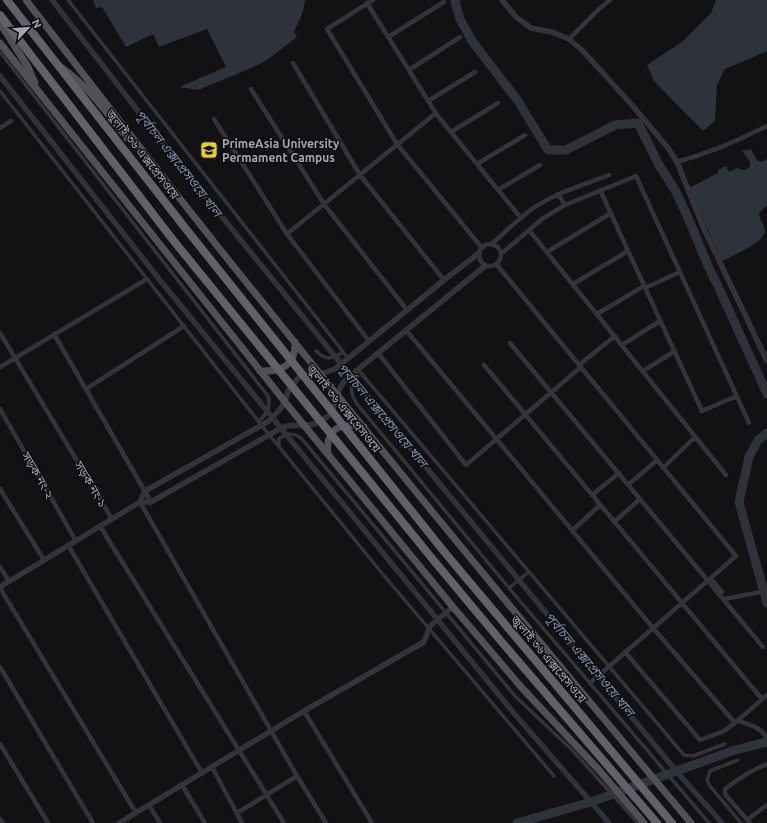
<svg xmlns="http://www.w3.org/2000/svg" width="767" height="823" viewBox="0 0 767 823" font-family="Ubuntu,'Noto Sans Bengali',sans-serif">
  <rect width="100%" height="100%" fill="#121214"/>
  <path fill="#2d323b" d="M93,0H305C304,12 299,21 294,32L297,37L267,60L249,69L198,90L179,87L226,67L207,29L159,47L153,34L126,47L102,7L96,8Z
    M716,0H767V51L725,69L717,85L715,121L703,131L654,81L647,65L682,42L711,13Z
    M751,149L757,160L762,162L767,159V205L759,213C759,219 765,225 765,231C765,242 730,257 722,261L689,188L718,173V170L726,166L729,172L737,168L744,170L750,167V162L742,151Z"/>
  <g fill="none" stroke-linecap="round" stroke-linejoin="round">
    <path stroke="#2d323b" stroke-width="5.5" d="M52,0L176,160L346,370L677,772L722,823
      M0,76L159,279L513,712L609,823"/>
    <path stroke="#2d323b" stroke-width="9" d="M456,0L455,2L460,19L472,41L518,101L548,150H566L615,125L638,123L659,165L675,190L689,220L708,266L717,284L767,394
      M767,433L758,440L749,457L739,502L767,603
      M517,823L591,802L735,750L767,742"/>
    <path stroke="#343338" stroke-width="3.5" d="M68,0L348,358
      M0,52L268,396C271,407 267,414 259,421
      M0,91L262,426L381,572L554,776
      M316,351C326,361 332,359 343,352
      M360,372L684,755L693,756L725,744
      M361,374C349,385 349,391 357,404L509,588L709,823
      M279,445V439C287,433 294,432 302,439L515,696L572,750L638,823
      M509,588L529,572
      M738,760L710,771L707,780L710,786L741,823"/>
    <path stroke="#343338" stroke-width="4.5" d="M373,0L327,29L397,144L482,248
      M367,3L437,115L521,218
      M388,37L444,2
      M569,39L598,10L610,0
      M293,63L360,175L444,280
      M409,70L460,37
      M251,89L324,204L407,310
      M428,101L475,72
      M214,119L287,234L369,341
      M0,128L11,121
      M451,132L498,103
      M677,162C709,153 738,141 767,126
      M477,164L525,135
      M498,190L540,165
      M600,190L702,411L737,396
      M558,194L565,205
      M529,230L726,475
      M287,234L436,113
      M479 255a11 11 0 1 1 22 0a11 11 0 1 1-22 0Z
      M492,244C505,232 517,220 532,209C555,193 583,185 609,175
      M547,252L611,213
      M501,254L542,219L565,205L636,176L749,423
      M497,265L736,556L590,683
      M573,284L628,251
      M645,288L680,272
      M597,314L644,286
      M406,330L653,628L735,723
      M0,333L112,519
      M54,334L151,502
      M510,343L763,647
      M622,345L660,321
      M378,353L466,465L581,367
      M484,365L762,699
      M579,365L615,336
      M0,367L147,279
      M643,371L675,351
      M86,389L184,326
      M0,409L76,541
      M663,468L695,437
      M628,485L657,460
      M0,489L44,560
      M592,495L619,473
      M140,502L297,776L326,823
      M614,522L640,499
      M100,526L284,823
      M572,531L600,505
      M68,545L202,773
      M0,567L9,581
      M711,579L722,592
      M0,588L136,813
      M724,599L767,591
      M625,652L700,740L724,731L735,723L767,695
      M0,667L93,823
      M304,711L372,823
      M739,721C750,725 762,727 767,739
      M0,744L48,823
      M212,767L242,823
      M182,785L205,823
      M149,805L160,823
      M237,813L297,776
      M0,819L3,823
      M747,820L767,805
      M750,823L725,794V789C738,779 751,770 767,764"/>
    <path stroke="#343338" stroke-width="5.5" d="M502,0L516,17L531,28L552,32L569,39L582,50L632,105L668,148L677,162L704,229L767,361
      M140,502L145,491L269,421L281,408L285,402L288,391L299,377L308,374H321L335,369L444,280L479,253
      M0,587L140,502H151L283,427C295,423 307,428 317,423C336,415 333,403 340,388C342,383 346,380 350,376L485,266
      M119,823L304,711L424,642L430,626L453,607"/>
    <path stroke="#505057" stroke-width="7" d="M26,0C102,98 177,197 255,293C398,472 544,648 691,823
      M0,23L28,67L35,83
      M0,43L285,402L453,607L522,688L599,770L644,823
      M61,67C88,86 106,112 127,138
      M260,371C281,372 296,366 295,342
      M328,454C325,428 341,422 364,427"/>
    <path stroke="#606169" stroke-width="8" d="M7,0L186,229L446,554L672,823
      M0,15L173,240L435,562L500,640L657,823"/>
  </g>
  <defs>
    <symbol id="university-square" viewBox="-11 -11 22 22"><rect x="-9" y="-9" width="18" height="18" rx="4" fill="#e4cb3a" stroke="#0d0d0f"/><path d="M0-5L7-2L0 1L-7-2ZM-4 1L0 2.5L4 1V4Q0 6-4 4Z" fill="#111"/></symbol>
  </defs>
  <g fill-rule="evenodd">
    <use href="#university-square" x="199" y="140" width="20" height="20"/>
  </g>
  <g text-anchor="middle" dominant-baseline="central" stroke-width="3" stroke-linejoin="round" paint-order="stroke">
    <g font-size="12" font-weight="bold" fill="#a5a6b3" stroke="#0d0d0f" text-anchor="start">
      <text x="222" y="143">PrimeAsia University<tspan x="222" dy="14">Permament Campus</tspan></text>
    </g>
    <g font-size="12" fill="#a5a6b3" stroke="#0d0d0f">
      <text transform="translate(143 154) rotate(52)">জুলাই ৩৬ এক্সপ্রেসওয়ে</text>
      <text transform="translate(344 408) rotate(51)">জুলাই ৩৬ এক্সপ্রেসওয়ে</text>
      <text transform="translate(38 475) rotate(60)">সড়ক নং-২</text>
      <text transform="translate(91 484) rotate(59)">সড়ক নং-১</text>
      <text transform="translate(549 659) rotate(50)">জুলাই ৩৬ এক্সপ্রেসওয়ে</text>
    </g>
    <g font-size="13" font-style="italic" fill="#7e8eac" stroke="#0d0d0f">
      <text transform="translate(179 163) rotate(52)">পূর্বাচল এক্সপ্রেসওয়ে খাল</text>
      <text transform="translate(383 415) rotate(50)">পূর্বাচল এক্সপ্রেসওয়ে খাল</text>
      <text transform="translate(590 664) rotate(50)">পূর্বাচল এক্সপ্রেসওয়ে খাল</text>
    </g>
  </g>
  <g transform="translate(28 28) rotate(64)" stroke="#0d0d0f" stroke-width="3" paint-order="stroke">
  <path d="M0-3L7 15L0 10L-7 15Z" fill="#a5a6b3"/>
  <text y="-6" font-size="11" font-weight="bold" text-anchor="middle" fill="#a5a6b3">N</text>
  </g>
</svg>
